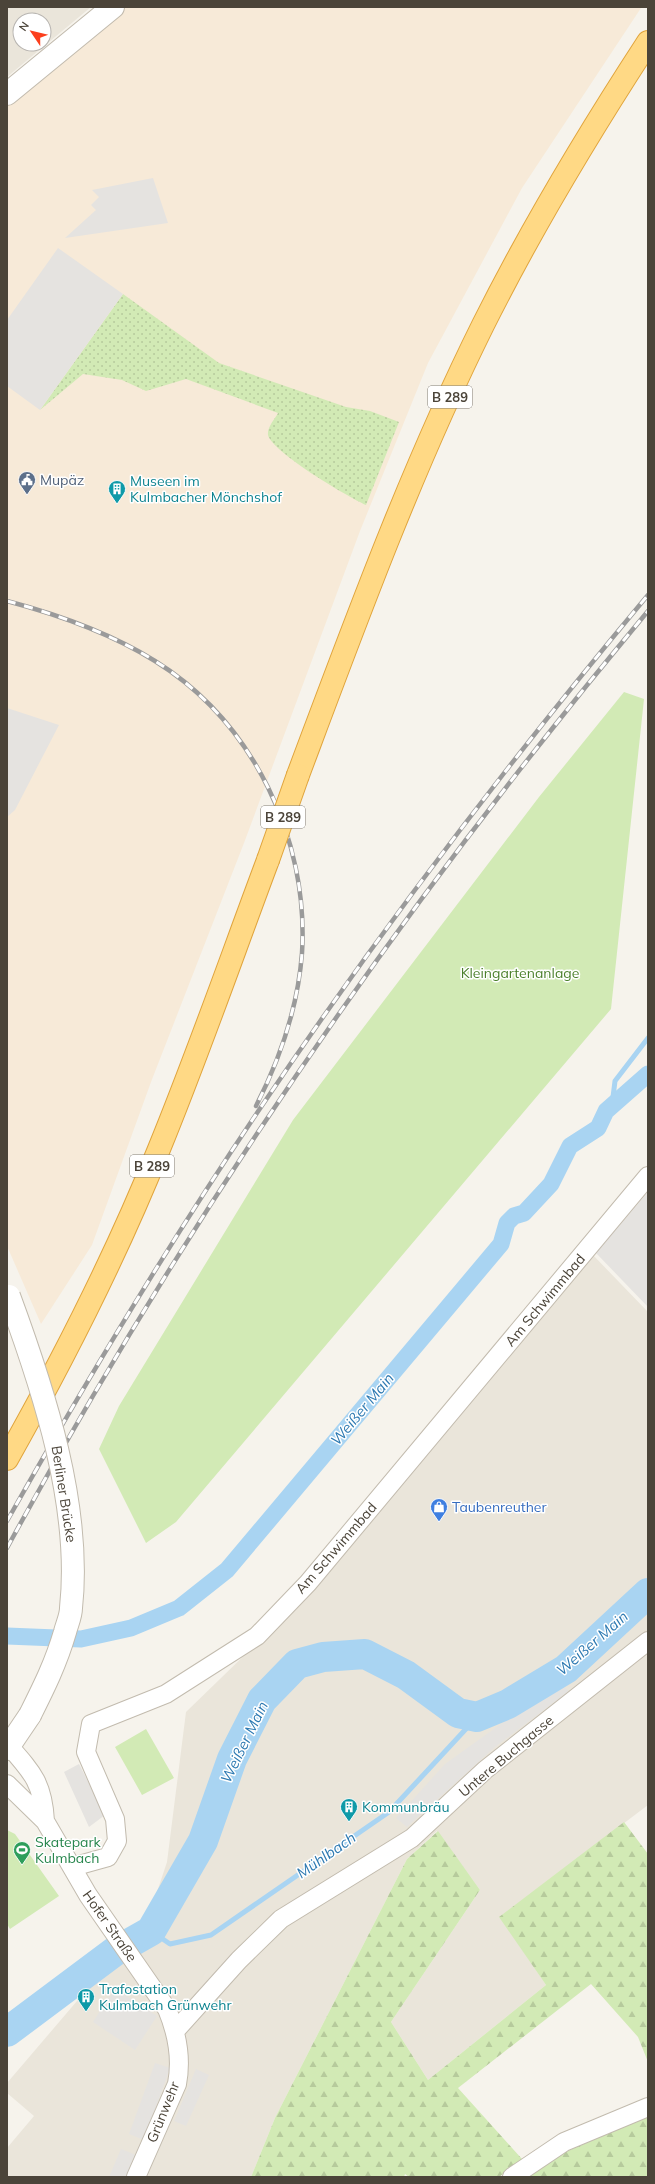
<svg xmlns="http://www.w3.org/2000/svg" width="655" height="2184" viewBox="0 0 655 2184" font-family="Mulish,sans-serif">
  <defs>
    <pattern id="grass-dots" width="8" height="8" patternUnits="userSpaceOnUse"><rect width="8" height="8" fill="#d2eab5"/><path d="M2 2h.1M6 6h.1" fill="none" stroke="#b6ca9c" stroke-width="1.8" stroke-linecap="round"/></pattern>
    <pattern id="forest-firs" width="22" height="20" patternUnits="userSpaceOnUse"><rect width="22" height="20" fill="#d2eab5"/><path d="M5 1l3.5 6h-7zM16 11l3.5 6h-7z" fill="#b6ca9c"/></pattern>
  </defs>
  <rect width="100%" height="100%" fill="#f6f3ec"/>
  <path fill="#eae5da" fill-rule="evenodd" d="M7,7H91L7,77ZM20,20H44V44H20Z
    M592,1254L648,1312V1805L500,1917L546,1985L428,2080L391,2022L480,1890L437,1831L407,1859L275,2118L251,2177H7V2148L34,2116L7,2093V2083L83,1994L151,1910L167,1862L186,1712L328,1574Z"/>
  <path fill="#f7ead8" d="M124,7L641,8L522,188L428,363L360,531L244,843L151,1082L92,1245L41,1324L7,1246V106Z"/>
  <path fill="url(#grass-dots)" d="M123,294L219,363L346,407L370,411L399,422L366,505C348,497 272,452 268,435C267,427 275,419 278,413L186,379L146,391L122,380L83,374L40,410Z"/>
  <path fill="url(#forest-firs)" d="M624,1822L648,1854V2062L638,2037L591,1984L458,2088L522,2159L499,2177H409L405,2174L404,2177H251L275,2118L407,1859L438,1831L480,1890L391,2022L428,2080L546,1985L499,1917Z
    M648,2116V2177H530L540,2163Z"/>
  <path fill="#d2eab5" d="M624,692L644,699L611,1009L176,1522L146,1543L99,1449L119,1406L293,1120L539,797Z
    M146,1729L174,1778L142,1795L115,1747Z
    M7,1830L15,1834L59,1896L10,1929L7,1924Z"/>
  <path fill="#e5e3e0" d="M153,178L168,223L65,238L96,210L91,205L99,197L92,190Z
    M58,248L123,294L40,410L7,386V320Z
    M7,708L59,725L15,810L7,817Z
    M648,1192V1307L596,1253Z
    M558,1683L569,1691L495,1747L407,1827L396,1818L445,1764Z
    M79,1764L105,1815L89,1827L64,1772Z
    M115,1988L157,2016L135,2050L93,2022Z
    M155,2063L170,2068L144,2140L129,2134Z
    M196,2069L209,2075L186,2126L174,2121Z
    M121,2149L136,2155L127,2177H109Z"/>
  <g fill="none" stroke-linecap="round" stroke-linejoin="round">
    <path stroke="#a9d4f2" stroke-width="5" d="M612,1105L615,1081L648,1038
      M151,1931L170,1944L211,1935L389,1812L477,1717"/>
    <path stroke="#a9d4f2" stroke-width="17" d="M7,1636L81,1639L131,1628L179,1608L227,1570L501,1244L507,1223L514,1216L524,1213L551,1184L570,1146L598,1128L606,1111L648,1074"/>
    <path stroke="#a9d4f2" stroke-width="30" d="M7,2032L114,1952L151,1931L203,1841L232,1759L262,1700L297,1664L323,1657L365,1654L406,1675L458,1713L477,1717L508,1704L566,1669L648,1593"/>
    <defs>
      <path id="minor" d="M9,1746C33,1773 43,1784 45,1821
        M7,1784L45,1821L88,1895L167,2009C177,2033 182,2058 177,2084L136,2177
        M72,1867L108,1857L117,1841L115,1819L86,1752L91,1724L166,1694L257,1636L308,1583L648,1176
        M176,2030L239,1960L281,1919L412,1838L485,1770L648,1641
        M512,2177L564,2142L648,2107"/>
      <path id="tertiary" d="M7,94L113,7
        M7,1749L30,1715"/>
      <path id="trunk" d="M298,775C355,623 411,470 483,325C532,227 588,134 648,42
        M7,1459C64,1358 116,1256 159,1149C198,1054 232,956 268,860"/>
    </defs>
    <use href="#minor" stroke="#c2bbae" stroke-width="20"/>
    <use href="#tertiary" stroke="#c2bbae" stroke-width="24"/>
    <use href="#trunk" stroke="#e0a43c" stroke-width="24"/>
    <use href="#minor" stroke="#fff" stroke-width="18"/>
    <use href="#tertiary" stroke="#fff" stroke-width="22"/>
    <use href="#trunk" stroke="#ffd985" stroke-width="22"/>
    <defs>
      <path id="rail" d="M7,601C56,614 112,634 155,661C253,722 309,839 302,953C298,1006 280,1059 256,1106
        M7,1521C86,1381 169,1243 259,1110C379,932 510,760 648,595
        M7,1548C188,1215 405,902 648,611"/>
    </defs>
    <use href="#rail" stroke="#9a9a9a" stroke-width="4.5"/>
    <use href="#rail" stroke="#fff" stroke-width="3" stroke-dasharray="9" stroke-linecap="butt"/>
    <defs>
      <path id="tertiary-bridge" d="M9,1296C44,1391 82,1507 71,1608C71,1616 67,1624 65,1632C56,1663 44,1687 30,1715"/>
      <path id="trunk-bridge" d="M268,860L298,775"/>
    </defs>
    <use href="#tertiary-bridge" stroke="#c2bbae" stroke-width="24" stroke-linecap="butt"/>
    <use href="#trunk-bridge" stroke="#e0a43c" stroke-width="24" stroke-linecap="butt"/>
    <use href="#tertiary-bridge" stroke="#fff" stroke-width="22"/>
    <use href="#trunk-bridge" stroke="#ffd985" stroke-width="22"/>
  </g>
  <defs>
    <symbol id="civic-pin" viewBox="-11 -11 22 30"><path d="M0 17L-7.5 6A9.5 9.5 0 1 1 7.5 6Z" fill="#5c6f8a" stroke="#fff"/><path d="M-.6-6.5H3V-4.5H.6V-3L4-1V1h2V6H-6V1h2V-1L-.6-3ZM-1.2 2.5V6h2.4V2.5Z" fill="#fff"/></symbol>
    <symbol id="building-pin" viewBox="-11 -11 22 30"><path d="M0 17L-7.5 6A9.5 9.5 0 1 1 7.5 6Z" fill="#0f9aa8" stroke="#fff"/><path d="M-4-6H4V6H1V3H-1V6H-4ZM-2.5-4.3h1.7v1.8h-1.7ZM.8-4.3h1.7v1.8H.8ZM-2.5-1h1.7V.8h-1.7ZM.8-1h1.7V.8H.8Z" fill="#fff"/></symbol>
    <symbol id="shop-pin" viewBox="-11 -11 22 30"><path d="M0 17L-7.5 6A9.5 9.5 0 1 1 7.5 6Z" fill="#3f7fe0" stroke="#fff"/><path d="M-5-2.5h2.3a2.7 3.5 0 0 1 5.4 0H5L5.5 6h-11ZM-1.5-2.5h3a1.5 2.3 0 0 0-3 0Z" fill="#fff"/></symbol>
    <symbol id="stadium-pin" viewBox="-11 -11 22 30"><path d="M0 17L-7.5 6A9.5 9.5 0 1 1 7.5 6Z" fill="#2e9e5b" stroke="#fff"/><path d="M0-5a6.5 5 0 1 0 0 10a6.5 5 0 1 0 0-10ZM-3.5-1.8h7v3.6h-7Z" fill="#fff"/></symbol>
  </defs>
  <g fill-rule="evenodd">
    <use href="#civic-pin" x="17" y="470" width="20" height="27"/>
    <use href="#building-pin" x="107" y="479" width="20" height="27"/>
    <use href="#shop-pin" x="429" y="1497" width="20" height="27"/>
    <use href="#building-pin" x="339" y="1797" width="20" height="27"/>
    <use href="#stadium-pin" x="12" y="1840" width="20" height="27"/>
    <use href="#building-pin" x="76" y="1987" width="20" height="27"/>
  </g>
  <g text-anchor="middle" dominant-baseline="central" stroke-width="3" stroke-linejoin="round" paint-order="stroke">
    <g fill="#fff" stroke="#817c74" stroke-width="1">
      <rect x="428" y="386" width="44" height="22" rx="3"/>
      <rect x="261" y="806" width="44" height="22" rx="3"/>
      <rect x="130" y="1155" width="44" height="22" rx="3"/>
    </g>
    <g font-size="13" font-weight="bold" fill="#4b4439">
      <text x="450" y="397">B 289</text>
      <text x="283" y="817">B 289</text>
      <text x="152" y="1166">B 289</text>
    </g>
    <g font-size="14" fill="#4e5e75" stroke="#fff" text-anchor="start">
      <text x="40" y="480">Mupäz</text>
    </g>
    <g font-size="14" fill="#0d838f" stroke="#fff" text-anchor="start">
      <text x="130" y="481">Museen im<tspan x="130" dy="16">Kulmbacher Mönchshof</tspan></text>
      <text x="362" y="1807">Kommunbräu</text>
      <text x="99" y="1989">Trafostation<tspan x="99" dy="16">Kulmbach Grünwehr</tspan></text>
    </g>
    <g font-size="14" fill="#4a7f2a" stroke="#fff">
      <text x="520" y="973">Kleingartenanlage</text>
    </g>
    <g font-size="14" fill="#4b4439" stroke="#fff">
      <text transform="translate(545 1300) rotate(-50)">Am Schwimmbad</text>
      <text transform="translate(64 1494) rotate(81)">Berliner Brücke</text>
      <text transform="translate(336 1548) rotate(-49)">Am Schwimmbad</text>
      <text transform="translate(506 1756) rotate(-40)">Untere Buchgasse</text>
      <text transform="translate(110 1926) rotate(55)">Hofer Straße</text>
      <text transform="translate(163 2112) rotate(-68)">Grünwehr</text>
    </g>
    <g font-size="14" fill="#366cbe" stroke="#fff" text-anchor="start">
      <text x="452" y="1507">Taubenreuther</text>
    </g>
    <g font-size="14" fill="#27864d" stroke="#fff" text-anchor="start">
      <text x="35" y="1842">Skatepark<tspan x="35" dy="16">Kulmbach</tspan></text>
    </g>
    <g font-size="15" font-style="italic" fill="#2e7ab2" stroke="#fff">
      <text transform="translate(362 1409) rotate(-50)">Weißer Main</text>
      <text transform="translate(592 1643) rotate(-41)">Weißer Main</text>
      <text transform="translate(244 1742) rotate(-64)">Weißer Main</text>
      <text transform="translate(326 1855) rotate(-35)">Mühlbach</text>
    </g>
  </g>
  <rect width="655" height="2184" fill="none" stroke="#4b4439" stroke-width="16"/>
  <g transform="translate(32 32) rotate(305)"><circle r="19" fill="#ffffff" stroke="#b7b4b0"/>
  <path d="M0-3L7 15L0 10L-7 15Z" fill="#fc3f1d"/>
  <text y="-6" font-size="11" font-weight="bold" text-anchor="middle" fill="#4b4439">N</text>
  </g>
</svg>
